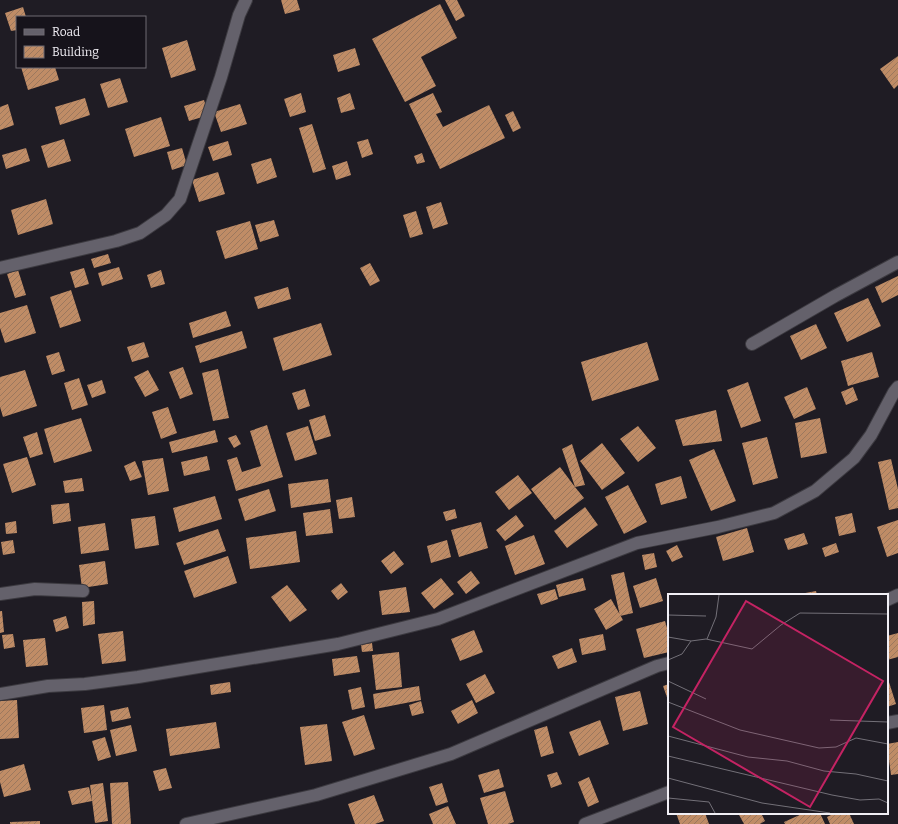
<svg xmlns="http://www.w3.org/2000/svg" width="898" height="824" viewBox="0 0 898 824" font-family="Bitter,serif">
  <defs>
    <pattern id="building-hatch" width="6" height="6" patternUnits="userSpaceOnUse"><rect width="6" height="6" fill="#bf8c66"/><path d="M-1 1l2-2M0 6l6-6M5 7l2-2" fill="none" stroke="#9b785e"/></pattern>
  </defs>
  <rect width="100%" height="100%" fill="#1f1c24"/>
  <path fill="url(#building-hatch)" d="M281,0H297L300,10L285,14Z
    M445,0H457L465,16L456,21Z
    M440,4L457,38L421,57L436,86L405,102L372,39Z
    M23,7L26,17H17V30L11,31L5,13Z
    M187,40L196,70L171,78L162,48Z
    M355,48L360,65L338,72L333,55Z
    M898,56V85L894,89L880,69Z
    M21,67H55L59,80L28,90Z
    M120,78L128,102L108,108L100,84Z
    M301,93L306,112L290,117L284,99Z
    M350,93L355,109L341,113L337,98Z
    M433,93L442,112L436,114L443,127L489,105L505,138L440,169L409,104Z
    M85,98L90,115L60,125L55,107Z
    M204,100L209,115L189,121L184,106Z
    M8,104L14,125L0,130V107Z
    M240,104L247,124L221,132L214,112Z
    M513,111L521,128L513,132L505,115Z
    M161,117L170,146L134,157L125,129Z
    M312,124L326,169L313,173L299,128Z
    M64,139L71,161L48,168L41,146Z
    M368,139L373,154L362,158L357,142Z
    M228,141L232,155L213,161L208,147Z
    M26,148L30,161L6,169L2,155Z
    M182,148L187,165L172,170L167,152Z
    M422,153L425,162L417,164L414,156Z
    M271,158L277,177L257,184L251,164Z
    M347,161L351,175L336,180L332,166Z
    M218,172L225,194L199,202L192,180Z
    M46,199L53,224L18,235L11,210Z
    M441,202L448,224L433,229L426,207Z
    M416,211L423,234L410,238L403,215Z
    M274,220L279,236L260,242L255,225Z
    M250,221L258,249L225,259L216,231Z
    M108,254L111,263L94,268L91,259Z
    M370,263L380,281L370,286L360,268Z
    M119,267L123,279L102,286L98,273Z
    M84,268L89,284L75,288L70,272Z
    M18,270L26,295L15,298L7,274Z
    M161,270L165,284L151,288L147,275Z
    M898,276V295L882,303L875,287Z
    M288,287L291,299L258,309L254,297Z
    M71,290L81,321L60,328L50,297Z
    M868,298L881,326L847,342L834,313Z
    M27,305L36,333L5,343L0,328V313Z
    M226,311L231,326L193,338L189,323Z
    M321,323L332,355L283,371L273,338Z
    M816,324L827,348L801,360L790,336Z
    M242,331L247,348L200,363L195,346Z
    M144,342L149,357L132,362L127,347Z
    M647,342L659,380L592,401L581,362Z
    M59,352L65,371L52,375L46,356Z
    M872,352L879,377L848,386L841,361Z
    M183,367L193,394L180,399L169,372Z
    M218,369L229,418L213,421L202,373Z
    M25,370L37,406L3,417L0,407V377Z
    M148,370L159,390L145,397L134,377Z
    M79,378L88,405L72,410L64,383Z
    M102,380L106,393L92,398L87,385Z
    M748,382L761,421L741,428L727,390Z
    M807,387L816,409L794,419L784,397Z
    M853,387L858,400L846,405L841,392Z
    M305,389L310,406L298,410L292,393Z
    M168,407L177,433L161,439L152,412Z
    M716,410L722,441L683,446L675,420Z
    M325,415L331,436L315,441L309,420Z
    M81,418L92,451L54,463L44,429Z
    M820,418L827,453L801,458L795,423Z
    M267,425L283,477L236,491L227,460L237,457L242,472L261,466L250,431Z
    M308,426L317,454L295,461L286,433Z
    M638,426L656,448L638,462L620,439Z
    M215,430L218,442L172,453L169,442Z
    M37,432L43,454L30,458L23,437Z
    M236,435L241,444L234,448L228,438Z
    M767,437L778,478L753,485L742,443Z
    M602,443L625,473L602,490L580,461Z
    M572,444L585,485L575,487L584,498L555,520L531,489L560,467L575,487L562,449Z
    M714,449L736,501L711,511L689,460Z
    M207,456L210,470L184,476L181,462Z
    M27,457L36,485L12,493L3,464Z
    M163,458L169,491L148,495L142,461Z
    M891,459L898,489V508L889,510L878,462Z
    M135,461L142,477L130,481L124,466Z
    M518,475L532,493L509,510L495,492Z
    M681,476L687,498L661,505L655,484Z
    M82,478L84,491L65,493L63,481Z
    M328,479L331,502L291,508L288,484Z
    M628,485L647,522L624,534L605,497Z
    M269,489L276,511L245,521L238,499Z
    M215,496L222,519L179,532L173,508Z
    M352,497L355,517L339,519L336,500Z
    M69,503L71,521L53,524L51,505Z
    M585,507L598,525L567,548L554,531Z
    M330,509L333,533L306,536L303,513Z
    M455,509L457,518L446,521L443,512Z
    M852,513L856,532L839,536L835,517Z
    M516,515L524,526L505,541L496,530Z
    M155,516L159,545L135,549L131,519Z
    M898,520V553L887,557L877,527Z
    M16,521L17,533L6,534L5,523Z
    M481,522L488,548L459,557L451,530Z
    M105,523L109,550L81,554L78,527Z
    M747,528L754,552L723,561L716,537Z
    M218,529L226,551L184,565L176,543Z
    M296,531L300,562L250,569L246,538Z
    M804,533L808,544L788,550L784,539Z
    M534,535L545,564L515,575L505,546Z
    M13,540L15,553L3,555L1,542Z
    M447,540L451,557L431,563L427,546Z
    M836,543L839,552L825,557L822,548Z
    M677,545L683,557L672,562L666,551Z
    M394,551L404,564L391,574L381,561Z
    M654,553L657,567L645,570L642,555Z
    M228,556L237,583L194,598L184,571Z
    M105,561L108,584L82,588L79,565Z
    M471,571L480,583L466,594L457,582Z
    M624,572L633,613L620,616L611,575Z
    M441,578L454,594L434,609L421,593Z
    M583,578L586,590L559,597L556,585Z
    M656,578L663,601L640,608L633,586Z
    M341,583L348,592L338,600L331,591Z
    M287,585L307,610L290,622L271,597Z
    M406,587L410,612L382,615L379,591Z
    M555,589L558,599L541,605L537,594Z
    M816,591L817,595H800V594Z
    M611,599L623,620L606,630L594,609Z
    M94,601L95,624L83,626L82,602Z
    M0,611H2L4,632L0,633Z
    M66,616L69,628L56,632L53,620Z
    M665,621L669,635V652L644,658L636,629Z
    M474,630L483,652L460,661L451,639Z
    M123,631L126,661L102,664L98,634Z
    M898,633V657L887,660V636Z
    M13,634L15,647L4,649L2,635Z
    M603,634L606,650L582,655L579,639Z
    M45,638L48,665L26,667L23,640Z
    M372,643L373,651L362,652L361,645Z
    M572,648L577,662L558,669L552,656Z
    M399,652L402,687L376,690L372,655Z
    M357,656L360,672L334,676L332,659Z
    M485,674L495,693L476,703L466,684Z
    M887,679H888L896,704L887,707Z
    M230,682L231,692L211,695L210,685Z
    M669,684V703L663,686Z
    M419,686L421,700L375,709L373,694Z
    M361,687L365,707L352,710L348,690Z
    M640,691L648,724L623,731L615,697Z
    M17,700L19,738L0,739V701Z
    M472,700L478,713L458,724L451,711Z
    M421,701L424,713L412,716L409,705Z
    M104,705L107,730L84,733L81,708Z
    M128,707L131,718L112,722L110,711Z
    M364,715L375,749L354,756L342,722Z
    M600,720L609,744L579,756L569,732Z
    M216,722L220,748L170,756L166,729Z
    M327,724L332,761L305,765L300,727Z
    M131,725L137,751L116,756L110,730Z
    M547,726L554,753L541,757L534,730Z
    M105,737L111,757L98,761L92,741Z
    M898,742V774L891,775L887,744Z
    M24,764L31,790L4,797L0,782V771Z
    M166,768L172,788L159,791L153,771Z
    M499,769L504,787L484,793L478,775Z
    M557,772L562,784L551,788L547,775Z
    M589,777L599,802L588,807L578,782Z
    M128,782L131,824H112L110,783Z
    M103,783L108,821L95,823L90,785Z
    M442,783L448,802L436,806L429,787Z
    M89,787L92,801L72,805L68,791Z
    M505,791L514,822L508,824H488L480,798Z
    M374,795L384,821L375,824H355L348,804Z
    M448,806L456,824H433L429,814Z
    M676,813H705L709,824H680Z
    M738,813H761L765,821L760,824H744Z
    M804,813H820L825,824H785L784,822Z
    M835,813H849L854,824H830L827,817Z
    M40,821V824H10V822Z"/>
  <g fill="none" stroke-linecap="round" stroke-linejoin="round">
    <defs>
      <path id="minor" d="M0,268L116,241L140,233L166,215L180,199L221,77L239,15L246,0
        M752,344L835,296L898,262
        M0,594L35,589L83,591
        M887,600L898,595
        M0,694L48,686L85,684L138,677L338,644L438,619L637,543L718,527L774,513L815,491L854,458L871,435L894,392L898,387
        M887,723L898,721
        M186,824L316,795L451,754L657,666L669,663
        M585,824L669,792"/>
    </defs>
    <use href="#minor" stroke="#3c3a40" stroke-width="14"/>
    <use href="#minor" stroke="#64616b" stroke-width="12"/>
  </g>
  <g transform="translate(668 594)">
    <rect width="220" height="220" fill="#1f1c24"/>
    <path fill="none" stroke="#737078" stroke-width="1" d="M0,21L38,22M0,43L23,47M39,45L48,23L51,1M0,66L14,60L23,47L38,45L84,55L113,31L132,19L220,20M0,87L38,105M0,108L72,136L151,154L168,153L188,144L220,150M162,126L220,128M0,142L80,163L119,167L156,177L188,180L220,187M0,162L164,201L192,206L211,205L220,209M0,184L94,209L162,219M0,204L41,208L47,219"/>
    <path fill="#c42363" fill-opacity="0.15" stroke="#c42363" stroke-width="2" d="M78,7L215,87L142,213L5,133Z"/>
    <rect width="220" height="220" fill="none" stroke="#f1eff5" stroke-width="2"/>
  </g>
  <rect x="16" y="16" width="130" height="52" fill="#16131b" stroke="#6e6b72"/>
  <rect x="24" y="29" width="20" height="6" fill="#64616b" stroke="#6e6b72"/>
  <text x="52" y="36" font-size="12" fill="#f1eff5">Road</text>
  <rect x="24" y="46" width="20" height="12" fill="url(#building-hatch)" stroke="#6e6b72"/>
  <text x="52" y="56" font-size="12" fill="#f1eff5">Building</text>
</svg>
